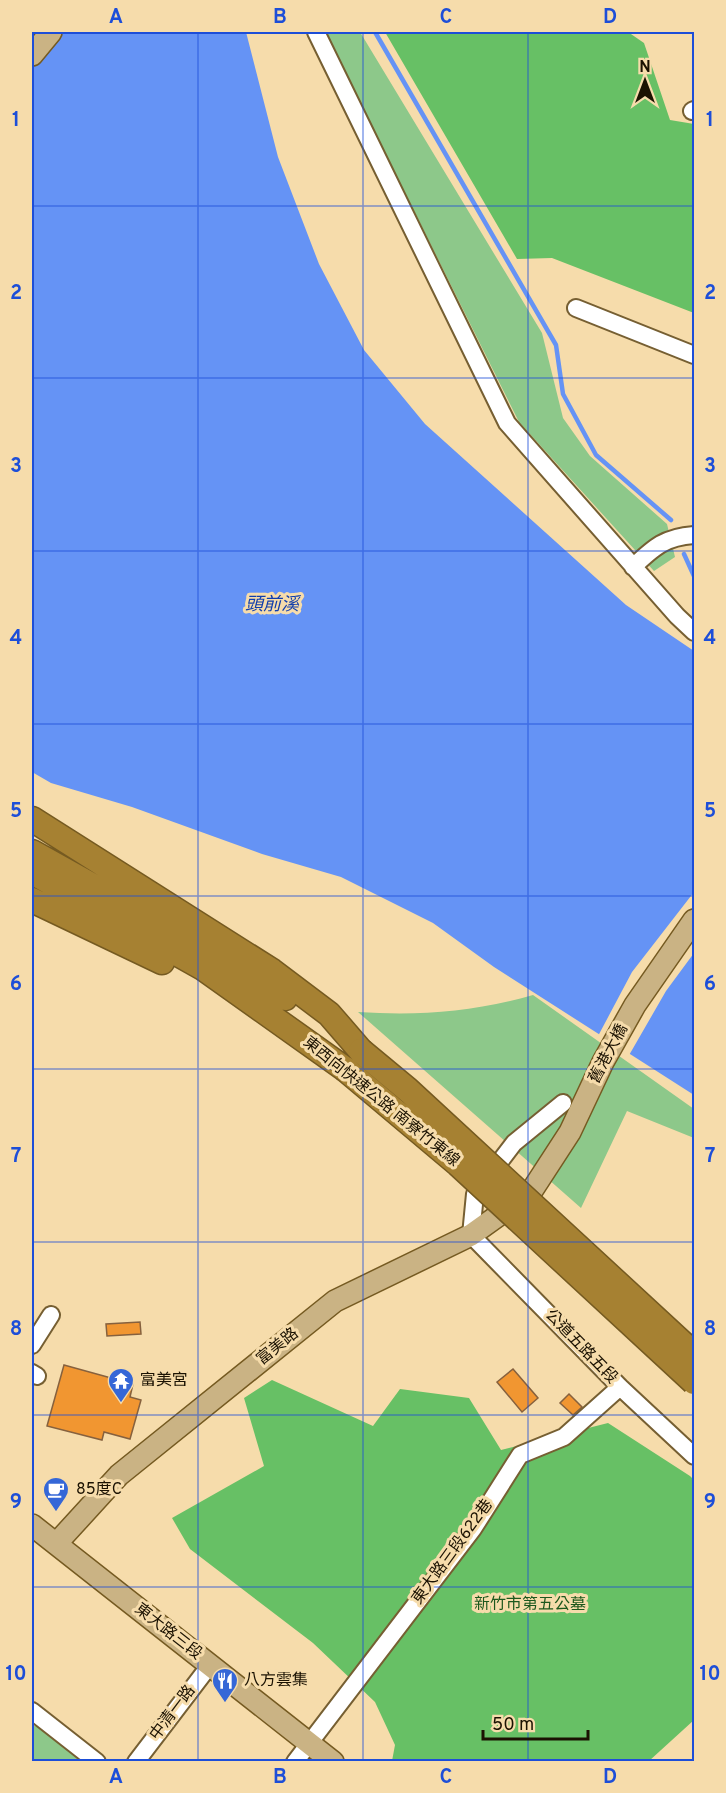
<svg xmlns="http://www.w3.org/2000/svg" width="726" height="1793" viewBox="0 0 726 1793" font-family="Overpass,'Noto Sans TC',sans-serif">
  <rect width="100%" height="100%" fill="#f6dcab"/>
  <path fill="#8dc88a" d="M325,32H360L542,333L563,418L590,456L667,524L675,557L654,571L519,422Z
    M533,995L694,1109V1138L627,1111L581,1208L358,1012C419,1016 474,1012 533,995Z
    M36,1724L81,1761H32V1729Z"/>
  <path fill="#67c065" d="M385,32H628L644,43L670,120L694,124V313L552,258L517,259Z
    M272,1380L373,1426L400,1389L469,1398L501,1450L608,1423L690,1476L694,1480V1720L649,1761H392L395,1745L375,1702L313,1643L190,1549L172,1518L264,1466L244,1398Z"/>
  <path fill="#6593f5" d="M32,32H246L278,157L319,264L364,350L425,424L626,605L694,651V1095L494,967L433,923L341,877L262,854L132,807L51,783L32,772Z"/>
  <path fill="#f6dcab" d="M694,892V953L666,991L628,1057L597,1038L632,972Z"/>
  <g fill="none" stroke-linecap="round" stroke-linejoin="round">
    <path stroke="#6593f5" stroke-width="4.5" d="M375,32L556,345L563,394L596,455L671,520
      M684,554L694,576"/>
  </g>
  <path fill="#f19631" stroke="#86613e" stroke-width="1.5" d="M140,1322L141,1334L107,1336L106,1324Z
    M64,1365L133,1384L130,1397L141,1400L130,1439L104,1432L102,1440L47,1426Z
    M513,1369L538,1398L522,1412L497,1382Z
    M569,1394L582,1407L573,1415L560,1403Z"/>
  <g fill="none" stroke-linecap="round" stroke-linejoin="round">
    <defs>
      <path id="minor" d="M316,32L507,423L677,616L694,632
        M692,111L694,110
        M576,308L694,355
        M633,567C654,547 665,537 694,535
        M563,1103L514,1143L475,1194L471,1235L620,1387L694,1456
        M32,1345L51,1315
        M32,1373L37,1376
        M32,1711L97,1762
        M136,1762L210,1665
        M295,1762L473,1529L520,1455L564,1437L620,1387"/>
      <path id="major" d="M32,55L51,32
        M32,1525L333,1762
        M56,1544L119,1475L335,1301L471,1235L531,1192L570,1132L603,1062L635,1005L694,920"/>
      <path id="highway" d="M32,819L272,971L329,1014L361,1051
        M32,852L179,934L285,998
        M32,872L203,968L345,1069
        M32,900L162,962"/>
    </defs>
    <use href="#minor" stroke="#765f32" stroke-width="20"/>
    <use href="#major" stroke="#755a21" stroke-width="24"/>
    <use href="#highway" stroke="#755a21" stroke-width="27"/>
    <use href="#minor" stroke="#fff" stroke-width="16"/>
    <use href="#major" stroke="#cab384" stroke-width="21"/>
    <use href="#highway" stroke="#a68132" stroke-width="24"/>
    <defs>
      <path id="highway-bridge" d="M361,1051L408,1090L694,1354
        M345,1069L458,1164L694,1382"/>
    </defs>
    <use href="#highway-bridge" stroke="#755a21" stroke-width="27" stroke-linecap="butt"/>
    <use href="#highway-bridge" stroke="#a68132" stroke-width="24"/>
  </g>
  <path fill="none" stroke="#1d4ed8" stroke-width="1.5" stroke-opacity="0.55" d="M198,32V1762M363,32V1762M528,32V1762M32,206H694M32,378H694M32,551H694M32,724H694M32,896H694M32,1069H694M32,1242H694M32,1415H694M32,1587H694"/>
  <defs>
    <symbol id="temple-pin" viewBox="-11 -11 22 30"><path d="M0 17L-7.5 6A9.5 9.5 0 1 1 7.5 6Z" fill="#3567d7" stroke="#f6dcab"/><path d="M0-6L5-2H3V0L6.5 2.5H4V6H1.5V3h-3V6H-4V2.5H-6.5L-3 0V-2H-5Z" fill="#fff"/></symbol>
    <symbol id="cafe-pin" viewBox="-11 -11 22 30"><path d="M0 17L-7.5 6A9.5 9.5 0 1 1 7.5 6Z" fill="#3567d7" stroke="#f6dcab"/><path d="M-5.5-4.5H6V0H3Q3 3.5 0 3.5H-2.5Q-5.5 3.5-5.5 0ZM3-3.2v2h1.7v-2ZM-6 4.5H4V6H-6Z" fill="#fff"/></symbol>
    <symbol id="restaurant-pin" viewBox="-11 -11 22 30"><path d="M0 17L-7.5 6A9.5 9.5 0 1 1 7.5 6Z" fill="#3567d7" stroke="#f6dcab"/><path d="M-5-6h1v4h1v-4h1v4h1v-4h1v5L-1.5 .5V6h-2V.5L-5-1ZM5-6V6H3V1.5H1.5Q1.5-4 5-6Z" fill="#fff"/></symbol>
  </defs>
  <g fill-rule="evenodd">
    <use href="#temple-pin" x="106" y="1366" width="30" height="40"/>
    <use href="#cafe-pin" x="41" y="1475" width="30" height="40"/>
    <use href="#restaurant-pin" x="210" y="1666" width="30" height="40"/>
  </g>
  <g text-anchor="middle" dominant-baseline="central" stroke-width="6" stroke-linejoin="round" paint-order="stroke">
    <g font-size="16" fill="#1b1202" stroke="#f6dcab">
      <text transform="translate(609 1054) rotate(-62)">舊港大橋</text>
      <text transform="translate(381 1102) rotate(39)">東西向快速公路 南寮竹東線</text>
      <text transform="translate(278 1347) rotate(-39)">富美路</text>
      <text transform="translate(581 1347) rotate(46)">公道五路五段</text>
      <text transform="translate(453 1552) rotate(-54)">東大路三段622巷</text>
      <text transform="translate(168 1632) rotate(38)">東大路三段</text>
      <text transform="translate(173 1713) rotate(-53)">中清一路</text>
    </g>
    <g font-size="16" fill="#1b1202" stroke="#f6dcab" text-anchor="start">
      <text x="140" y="1381">富美宮</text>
      <text x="76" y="1490">85度C</text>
      <text x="244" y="1681">八方雲集</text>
    </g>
    <g font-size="16" fill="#1c581d" stroke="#f6dcab">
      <text x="530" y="1605">新竹市第五公墓</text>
    </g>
    <g font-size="18" font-style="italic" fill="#103dac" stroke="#f6dcab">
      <text x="272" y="605">頭前溪</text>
    </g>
  </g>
  <rect width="726" height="1793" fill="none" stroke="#f6dcab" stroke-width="66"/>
  <g transform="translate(645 81)" stroke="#f6dcab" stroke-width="4.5" paint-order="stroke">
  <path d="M0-4.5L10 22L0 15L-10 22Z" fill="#1b1202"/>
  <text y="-9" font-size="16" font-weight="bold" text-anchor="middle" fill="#1b1202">N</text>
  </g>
  <path d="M483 1730v9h105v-9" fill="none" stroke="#1b1202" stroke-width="3"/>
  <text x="492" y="1730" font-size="18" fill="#1b1202" stroke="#f6dcab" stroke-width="4.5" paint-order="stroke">50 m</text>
  <rect x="33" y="33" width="660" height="1727" fill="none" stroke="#1d4ed8" stroke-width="2"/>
  <g font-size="20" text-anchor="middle" font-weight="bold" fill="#1d4ed8">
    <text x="116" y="23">A</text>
    <text x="280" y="23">B</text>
    <text x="446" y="23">C</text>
    <text x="610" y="23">D</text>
    <text x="16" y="126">1</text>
    <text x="710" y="126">1</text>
    <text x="16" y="299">2</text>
    <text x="710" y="299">2</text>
    <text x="16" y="472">3</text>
    <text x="710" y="472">3</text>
    <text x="16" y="644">4</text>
    <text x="710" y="644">4</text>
    <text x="16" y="817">5</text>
    <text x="710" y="817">5</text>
    <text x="16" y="990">6</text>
    <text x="710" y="990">6</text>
    <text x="16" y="1162">7</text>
    <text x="710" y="1162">7</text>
    <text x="16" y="1335">8</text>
    <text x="710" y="1335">8</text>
    <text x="16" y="1508">9</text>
    <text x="710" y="1508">9</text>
    <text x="16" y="1680">10</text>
    <text x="710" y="1680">10</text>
    <text x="116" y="1783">A</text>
    <text x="280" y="1783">B</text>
    <text x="446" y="1783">C</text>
    <text x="610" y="1783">D</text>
  </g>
</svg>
